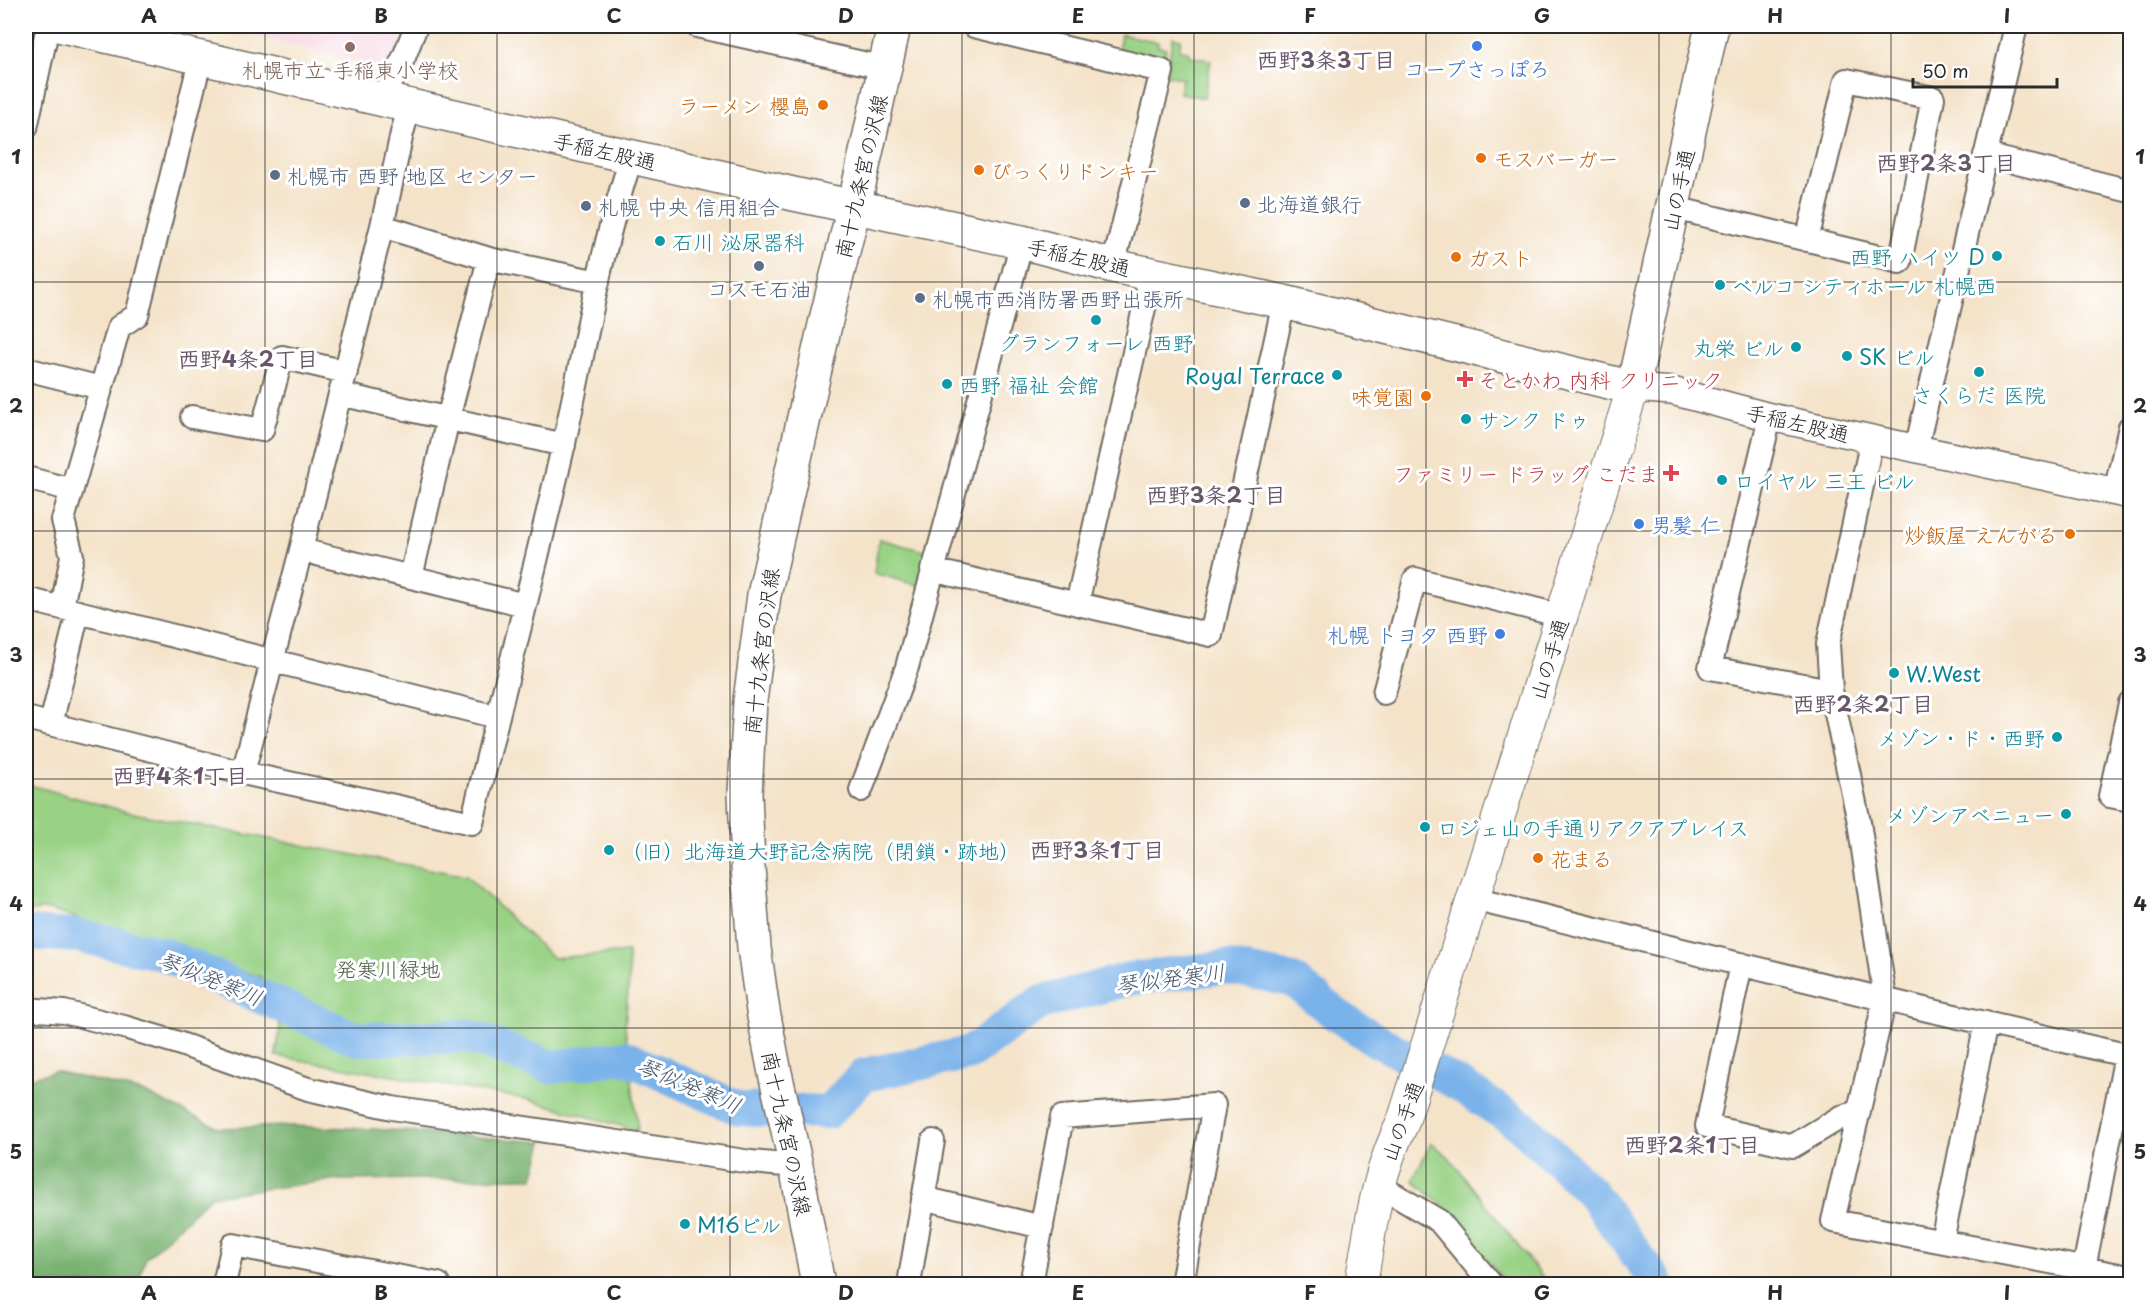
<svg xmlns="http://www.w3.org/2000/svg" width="2156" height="1310" viewBox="0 0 2156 1310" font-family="'Playpen Sans','Klee One',sans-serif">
  <rect width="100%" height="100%" fill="#fff"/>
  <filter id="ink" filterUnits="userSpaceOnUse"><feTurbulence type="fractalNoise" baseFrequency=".0167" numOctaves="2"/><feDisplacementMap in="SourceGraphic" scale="12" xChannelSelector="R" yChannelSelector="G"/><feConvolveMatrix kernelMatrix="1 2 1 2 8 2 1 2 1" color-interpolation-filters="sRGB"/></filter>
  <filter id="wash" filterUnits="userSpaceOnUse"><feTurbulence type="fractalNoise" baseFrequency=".008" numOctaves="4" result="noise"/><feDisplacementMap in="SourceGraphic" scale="24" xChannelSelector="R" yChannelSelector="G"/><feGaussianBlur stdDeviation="1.35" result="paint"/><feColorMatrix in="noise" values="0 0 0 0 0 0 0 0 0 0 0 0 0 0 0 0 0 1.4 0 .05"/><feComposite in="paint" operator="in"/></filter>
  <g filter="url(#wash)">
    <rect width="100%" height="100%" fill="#f4e3c9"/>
    <path fill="#f4cfde" d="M212,26H408L390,69Z"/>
    <path fill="#99d285" stroke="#627e58" stroke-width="1.5" d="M1121,34L1158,42L1157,46L1166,48L1164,60L1118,51Z
      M1173,37L1181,39L1179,49L1189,52V56L1211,60L1204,98L1180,93L1182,78L1166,75Z
      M879,539L928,552L920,586L874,573Z
      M26,784L128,812L466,876L553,958L628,952L629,979L625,1026L638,1131L530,1100L276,1056L280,1025L261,977L46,909L26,912Z
      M1431,1143L1448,1156L1548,1284H1507L1443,1206L1413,1180Z"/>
    <path fill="#7ab472" stroke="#52704e" stroke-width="1.5" d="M55,1071L143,1092L219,1128L290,1126L375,1129L543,1142L533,1178L334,1180L211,1196L146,1258L137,1284H26V1079Z"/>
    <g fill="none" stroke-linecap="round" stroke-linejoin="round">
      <path stroke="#7ab2ea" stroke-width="34" d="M26,933L79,936L163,954L357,1039L469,1036L551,1067L625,1057L740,1109L828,1112L864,1075L970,1053L1040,1003L1129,979L1225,967L1293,980L1338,1016L1374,1039L1460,1085L1522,1126L1591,1192L1658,1284"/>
    </g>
  </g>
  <g filter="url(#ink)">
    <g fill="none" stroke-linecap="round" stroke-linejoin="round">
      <defs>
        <path id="minor" d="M697,26L885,68
          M974,26L1162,71L1113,266
          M383,99L404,57L416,26
          M26,128L48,26
          M1985,155L2130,191
          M1674,208L1900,262L1933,98L1846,80L1807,240
          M382,226L489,259L598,282
          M26,369L101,388
          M340,394L564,445
          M192,417L262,430L282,357L346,372
          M1770,417L1710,668L1831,690
          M1872,439L1828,644L1831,690L1859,822L1885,999L1833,1221L2130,1277
          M1916,449L2016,26
          M26,478L72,490
          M2115,492L2130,427
          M301,550L525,605
          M932,570L1211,635L1284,302
          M411,577L448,419L489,259
          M26,599L497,717
          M1077,604L1152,273
          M62,608L72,556L63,520L119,327L137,315L201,57
          M1384,693L1415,579L1562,616
          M2130,703L2110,796L2130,800
          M26,718L243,773L301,550L382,226L402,133L410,105
          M51,724L78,612
          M243,773L472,823C502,696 535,570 564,443C585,348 600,249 632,156
          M861,790L907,667L1022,242
          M1473,899L1928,1010L2130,1056
          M1741,964L1707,1126L1793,1146L1841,1117L1859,1112
          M26,1009L64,1012L124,1027L175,1042L308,1089L392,1108L751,1162L796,1166
          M1378,1185L1439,1221L1491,1284
          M923,1198L1042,1227
          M1942,1241L1986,1023
          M2084,1268L2126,1055
          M224,1284L233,1245L438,1284
          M909,1284L933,1141
          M1031,1284L1062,1117L1214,1105L1182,1284"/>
        <path id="tertiary" d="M1633,388L1672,391L1770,417L2130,495"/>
        <path id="secondary" d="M1361,1284C1371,1226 1376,1175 1403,1122L1633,388"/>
        <path id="primary" d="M62,26L798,195L1022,242L1113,266L1284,302L1633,388L1712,26
          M818,1284L796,1166L775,1073L763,1011L754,948L748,867L745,793L750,701L764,595L827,316L854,207L894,26"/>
      </defs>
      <use href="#minor" stroke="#716b62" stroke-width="26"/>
      <use href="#tertiary" stroke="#716b62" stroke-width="30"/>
      <use href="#secondary" stroke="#716b62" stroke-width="34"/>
      <use href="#primary" stroke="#716b62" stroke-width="36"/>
      <use href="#minor" stroke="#fff" stroke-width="22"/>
      <use href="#tertiary" stroke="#fff" stroke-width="27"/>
      <use href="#secondary" stroke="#fff" stroke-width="32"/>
      <use href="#primary" stroke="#fff" stroke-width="33"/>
    </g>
  </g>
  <path fill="none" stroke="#2b2b2b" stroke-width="1.5" stroke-opacity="0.55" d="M265,26V1284M497,26V1284M730,26V1284M962,26V1284M1194,26V1284M1426,26V1284M1659,26V1284M1891,26V1284M26,282H2130M26,531H2130M26,779H2130M26,1028H2130"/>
  <g fill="#3f7fe0" stroke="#fff" stroke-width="2">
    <circle cx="1477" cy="46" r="6"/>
    <circle cx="1639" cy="524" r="6"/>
    <circle cx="1500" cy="634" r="6"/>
  </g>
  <circle fill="#8d6e63" stroke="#fff" stroke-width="2" cx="350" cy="47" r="6"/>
  <g fill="#e8710a" stroke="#fff" stroke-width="2">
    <circle cx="823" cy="105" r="6"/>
    <circle cx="1481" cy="158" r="6"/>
    <circle cx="979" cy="170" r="6"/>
    <circle cx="1456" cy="257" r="6"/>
    <circle cx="1426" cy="396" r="6"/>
    <circle cx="2070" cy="534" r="6"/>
    <circle cx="1538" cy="858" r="6"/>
  </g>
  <g fill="#5c6f8a" stroke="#fff" stroke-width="2">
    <circle cx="275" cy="175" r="6"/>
    <circle cx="1245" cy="203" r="6"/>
    <circle cx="586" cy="206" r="6"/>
    <circle cx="759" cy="266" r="6"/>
    <circle cx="920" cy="298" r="6"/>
  </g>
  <g fill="#0f9aa8" stroke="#fff" stroke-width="2">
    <circle cx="660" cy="241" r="6"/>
    <circle cx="1997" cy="256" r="6"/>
    <circle cx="1720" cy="285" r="6"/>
    <circle cx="1096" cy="320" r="6"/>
    <circle cx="1796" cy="347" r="6"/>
    <circle cx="1847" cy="356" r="6"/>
    <circle cx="1979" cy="372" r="6"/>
    <circle cx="1337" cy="375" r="6"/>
    <circle cx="947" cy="384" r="6"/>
    <circle cx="1466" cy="419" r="6"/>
    <circle cx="1722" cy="480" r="6"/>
    <circle cx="1894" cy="673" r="6"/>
    <circle cx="2057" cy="737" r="6"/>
    <circle cx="2066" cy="814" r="6"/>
    <circle cx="1425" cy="827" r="6"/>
    <circle cx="609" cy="850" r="6"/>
    <circle cx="685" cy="1224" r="6"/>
  </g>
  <g fill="#e0444e" stroke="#fff" stroke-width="2">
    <path d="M1462 370h6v6h6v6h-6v6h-6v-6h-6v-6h6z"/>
    <path d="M1668 464h6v6h6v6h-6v6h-6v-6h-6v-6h6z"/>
  </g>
  <g text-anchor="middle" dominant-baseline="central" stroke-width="6" stroke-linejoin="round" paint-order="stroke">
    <g font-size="21" fill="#366cbe" stroke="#fff">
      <text x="1477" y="68">コープさっぽろ</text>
      <text x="1651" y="524" text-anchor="start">男髪 仁</text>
      <text x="1488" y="634" text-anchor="end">札幌 トヨタ 西野</text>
    </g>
    <g font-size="21" fill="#785e54" stroke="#fff">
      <text x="350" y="69">札幌市立 手稲東小学校</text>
    </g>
    <g font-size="21" fill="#c56008" stroke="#fff" text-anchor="start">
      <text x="811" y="105" text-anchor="end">ラーメン 櫻島</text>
      <text x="1493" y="158">モスバーガー</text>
      <text x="991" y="170">びっくりドンキー</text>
      <text x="1468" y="257">ガスト</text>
      <text x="1414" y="396" text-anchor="end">味覚園</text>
      <text x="2058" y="534" text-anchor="end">炒飯屋 えんがる</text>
      <text x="1550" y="858">花まる</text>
    </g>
    <g font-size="21" fill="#2b2b2b" stroke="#fff">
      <text transform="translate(605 150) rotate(13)">手稲左股通</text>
      <text transform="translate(860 176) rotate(-77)">南十九条宮の沢線</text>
      <text transform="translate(1677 190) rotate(-78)">山の手通</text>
      <text transform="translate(1079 256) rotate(13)">手稲左股通</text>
      <text transform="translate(1798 422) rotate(13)">手稲左股通</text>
      <text transform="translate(760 651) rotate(-83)">南十九条宮の沢線</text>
      <text transform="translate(1548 659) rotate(-73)">山の手通</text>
      <text transform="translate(1401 1121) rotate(-70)">山の手通</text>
      <text transform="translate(788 1133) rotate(78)">南十九条宮の沢線</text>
    </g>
    <g font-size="21" fill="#4e5e75" stroke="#fff" text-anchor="start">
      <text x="287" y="175">札幌市 西野 地区 センター</text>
      <text x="1257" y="203">北海道銀行</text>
      <text x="598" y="206">札幌 中央 信用組合</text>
      <text x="759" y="288" text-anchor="middle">コスモ石油</text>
      <text x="932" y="298">札幌市西消防署西野出張所</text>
    </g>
    <g font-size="21" fill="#0d838f" stroke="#fff" text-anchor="start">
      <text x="672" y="241">石川 泌尿器科</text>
      <text x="1985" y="256" text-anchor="end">西野 ハイツ D</text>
      <text x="1732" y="285">ベルコ シティホール 札幌西</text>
      <text x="1096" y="342" text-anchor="middle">グランフォーレ 西野</text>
      <text x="1784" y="347" text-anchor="end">丸栄 ビル</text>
      <text x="1859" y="356">SK ビル</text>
      <text x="1325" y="375" text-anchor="end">Royal Terrace</text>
      <text x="959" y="384">西野 福祉 会館</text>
      <text x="1979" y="394" text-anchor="middle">さくらだ 医院</text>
      <text x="1478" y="419">サンク ドゥ</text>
      <text x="1734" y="480">ロイヤル 三王 ビル</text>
      <text x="1906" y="673">W.West</text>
      <text x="2045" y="737" text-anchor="end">メゾン・ド・西野</text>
      <text x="2054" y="814" text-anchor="end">メゾンアベニュー</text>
      <text x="1437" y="827">ロジェ山の手通りアクアプレイス</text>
      <text x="621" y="850">（旧）北海道大野記念病院（閉鎖・跡地）</text>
      <text x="697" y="1224">M16ビル</text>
    </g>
    <g font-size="21" fill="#be3a42" stroke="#fff" text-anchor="start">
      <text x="1478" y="379">そとかわ 内科 クリニック</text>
      <text x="1659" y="473" text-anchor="end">ファミリー ドラッグ こだま</text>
    </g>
    <g font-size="21" fill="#4c5d46" stroke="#fff">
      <text x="388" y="968">発寒川緑地</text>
    </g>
    <g font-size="22" font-weight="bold" fill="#685768" stroke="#fff">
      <text x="1326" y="58">西野3条3丁目</text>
      <text x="1946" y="161">西野2条3丁目</text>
      <text x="248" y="357">西野4条2丁目</text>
      <text x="1216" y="493">西野3条2丁目</text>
      <text x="1863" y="702">西野2条2丁目</text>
      <text x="180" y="774">西野4条1丁目</text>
      <text x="1097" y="848">西野3条1丁目</text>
      <text x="1692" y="1143">西野2条1丁目</text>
    </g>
    <g font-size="22" font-style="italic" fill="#475a6e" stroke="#fff">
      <text transform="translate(211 977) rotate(22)">琴似発寒川</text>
      <text transform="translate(1170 977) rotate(-7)">琴似発寒川</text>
      <text transform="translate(690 1084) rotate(23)">琴似発寒川</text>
    </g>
  </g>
  <rect width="2156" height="1310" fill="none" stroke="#fff" stroke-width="66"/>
  <path d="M1913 78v9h144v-9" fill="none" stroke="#2b2b2b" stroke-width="3"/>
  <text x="1922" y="78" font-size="18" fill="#2b2b2b" stroke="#ffffff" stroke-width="4.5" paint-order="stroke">50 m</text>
  <rect x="33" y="33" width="2090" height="1244" fill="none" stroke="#2b2b2b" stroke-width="2"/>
  <g font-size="20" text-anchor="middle" font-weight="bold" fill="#2b2b2b">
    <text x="149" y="23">A</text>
    <text x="381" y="23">B</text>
    <text x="614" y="23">C</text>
    <text x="846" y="23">D</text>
    <text x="1078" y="23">E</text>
    <text x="1310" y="23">F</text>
    <text x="1542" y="23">G</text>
    <text x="1775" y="23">H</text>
    <text x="2007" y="23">I</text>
    <text x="16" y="164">1</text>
    <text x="2140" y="164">1</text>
    <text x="16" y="413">2</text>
    <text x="2140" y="413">2</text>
    <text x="16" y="662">3</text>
    <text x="2140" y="662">3</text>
    <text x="16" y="911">4</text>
    <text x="2140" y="911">4</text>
    <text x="16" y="1159">5</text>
    <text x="2140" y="1159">5</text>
    <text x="149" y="1300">A</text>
    <text x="381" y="1300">B</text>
    <text x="614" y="1300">C</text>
    <text x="846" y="1300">D</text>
    <text x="1078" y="1300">E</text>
    <text x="1310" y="1300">F</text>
    <text x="1542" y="1300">G</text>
    <text x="1775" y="1300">H</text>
    <text x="2007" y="1300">I</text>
  </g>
</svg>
